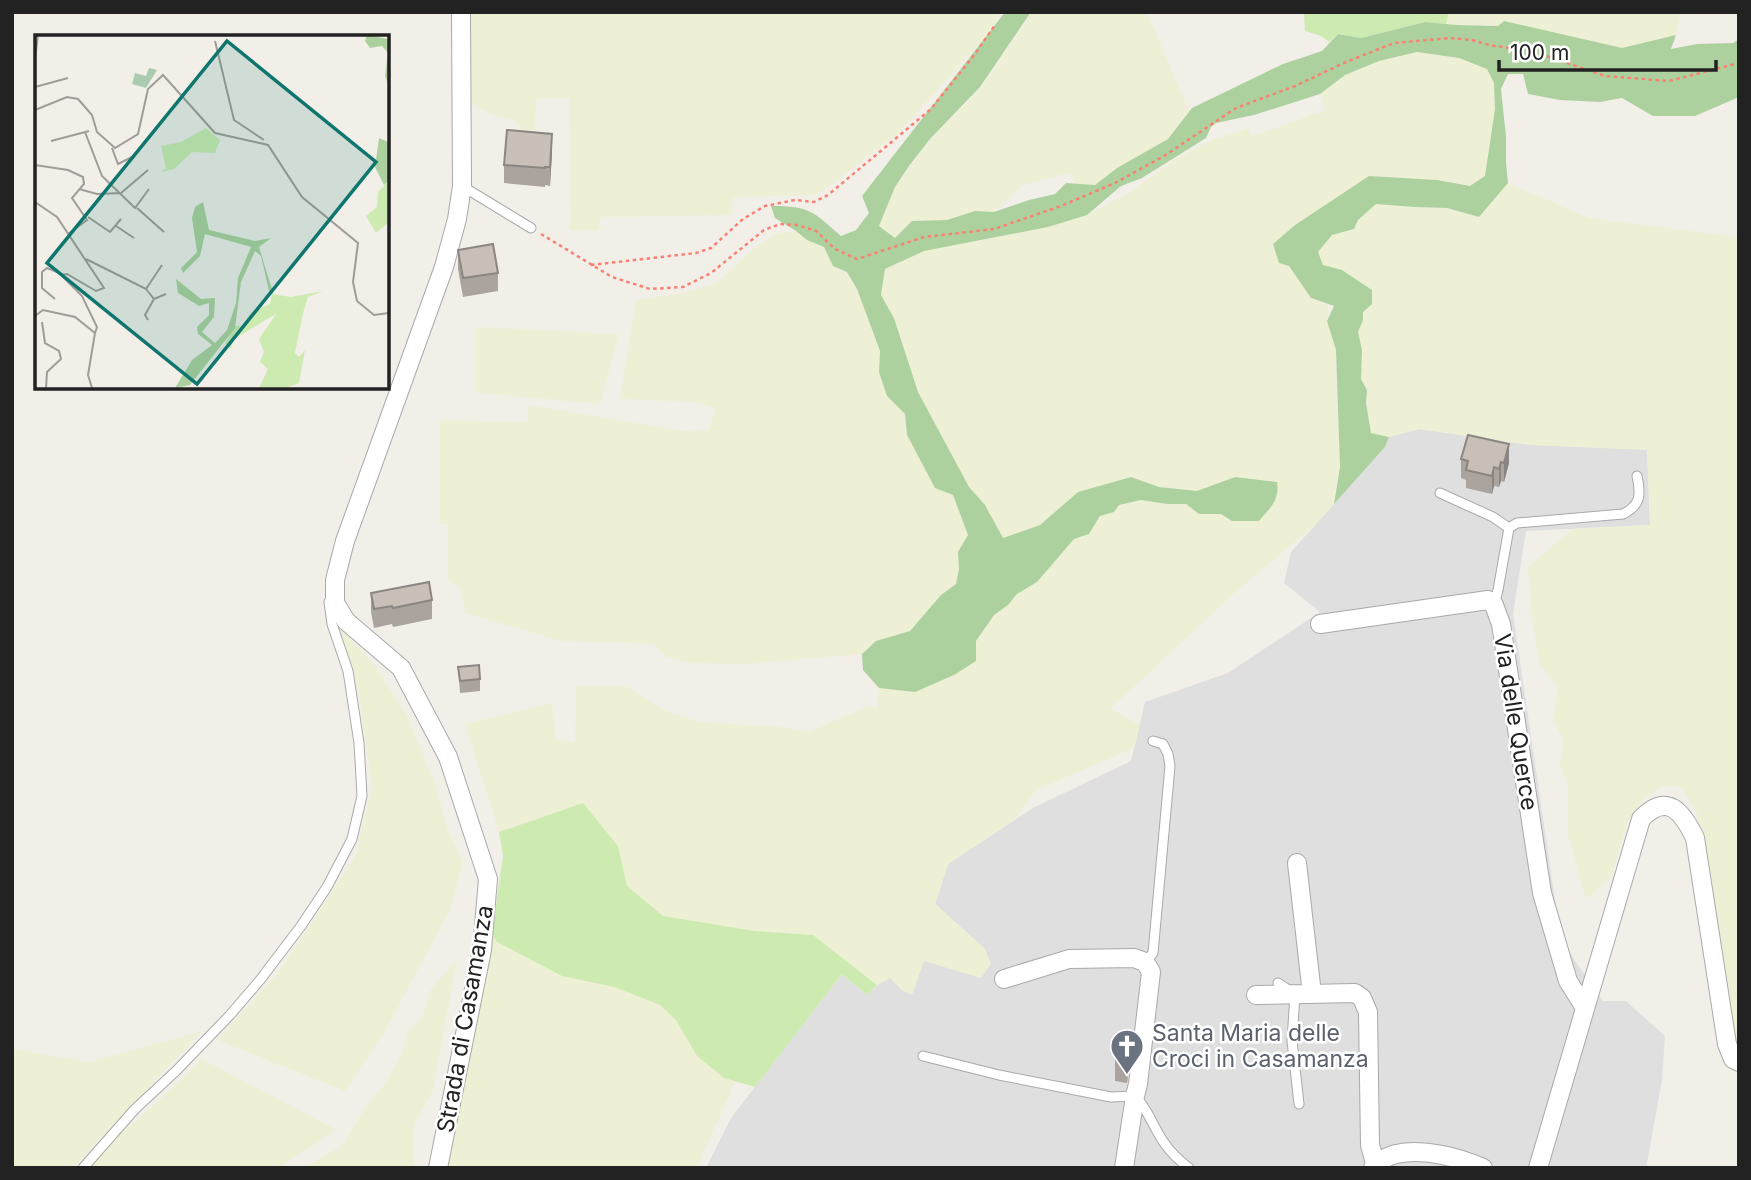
<svg xmlns="http://www.w3.org/2000/svg" width="1751" height="1180" viewBox="0 0 1751 1180" font-family="Inter,sans-serif">
  <rect width="100%" height="100%" fill="#f2efe9"/>
  <path fill="#e0dfdf" d="M1419,429L1531,445L1647,449L1650,525L1526,531L1513,614L1561,941L1603,1001H1626L1665,1036L1662,1080L1646,1168H706L731,1118L842,974L867,995L877,985L890,977L902,990L923,961L985,949L935,904L948,864L1033,808L1131,761L1145,702L1228,673L1320,612L1284,583L1291,552L1385,447L1389,437Z"/>
  <path fill="#eef0d5" d="M468,12H1002L981,42L898,133L830,186L815,195L733,197L732,215L600,217L599,231L570,230L569,99H536L534,141H527L516,121L493,115L472,105Z
    M1032,12H1147L1189,111L1168,139L1117,168L1095,185L1076,184L1069,173L1023,185L994,212L975,211L947,220L912,221L895,238L879,226L895,187L931,139L981,88Z
    M1449,12H1681L1676,35L1623,48L1577,39L1498,26L1446,24Z
    M1417,52L1459,58L1488,69L1494,83L1495,109L1485,176L1470,186L1437,180L1370,176L1295,225L1273,244L1311,298L1330,307L1327,321L1336,350L1340,467L1334,504L1314,526L1241,587L1110,709L1140,725L1134,748L1036,790L1014,820L948,864L935,904L985,949L991,964L981,978L924,961L912,995L902,990L890,978L877,985L813,935L755,931L663,916L626,886L618,845L583,804L499,832L465,724L552,703L556,739L575,742L576,686H625L668,712L700,722L781,727L809,732L869,706L877,708L879,688L915,692L976,641L994,615L1008,605L1017,594L1037,582L1074,539L1089,534L1100,516L1114,512L1119,505L1141,500L1167,504H1186L1199,513L1221,514L1232,521L1235,477L1197,491L1159,487L1131,477L1078,492L1040,525L1003,538L985,505L969,488L918,392L894,318L881,295L885,269L923,251L1048,227L1087,215L1132,191L1172,161L1212,140L1248,128L1252,136L1325,110L1320,94L1345,75L1379,61Z
    M1508,183L1589,218L1739,237V1049L1733,1025L1708,864L1697,813L1681,787L1663,786L1644,798L1628,821L1611,877L1586,899L1568,835V785L1560,765L1563,740L1553,719L1558,688L1539,663L1531,610L1528,567L1573,529L1650,525L1647,450L1531,445L1419,429L1389,437L1371,433L1366,403L1367,390L1361,379L1362,350L1358,332L1363,320L1362,312L1342,270L1323,266L1318,252L1332,235L1354,229L1358,220L1376,204L1414,207L1447,208L1479,217Z
    M796,231L807,240L824,247L833,266L847,272L857,289L880,351L879,372L887,396L905,414L907,435L935,488L953,495L968,535L958,552L959,569L956,584L941,595L910,631L876,641L862,654L746,664L692,663L666,657L654,644L561,641L465,613L461,589L448,579V524H440V420L527,422L529,405L683,431L708,430L716,409L697,402L620,399L636,300L684,293L718,282L753,249L775,234Z
    M476,327L617,334L618,338L600,404L476,393Z
    M339,627L375,666L406,714L435,783L447,828L463,862L451,908L385,1031L345,1091L217,1040L279,972L355,857L372,787L359,696Z
    M492,934L498,942L562,976L614,987L660,1005L676,1020L697,1056L724,1078L735,1082L702,1156L699,1168H448Z
    M457,960L433,1090L414,1125L413,1168H304L344,1144L366,1106L386,1082L402,1052L408,1031L423,1016L430,990Z
    M202,1031L73,1168H12V1049L89,1062Z
    M202,1059L337,1130L277,1168H88L112,1140L154,1105Z"/>
  <path fill="#cdebb0" d="M1304,12H1449L1446,24L1425,22L1361,38L1338,34L1329,42L1321,36L1305,31Z
    M583,803L618,846L627,886L663,916L755,931L813,935L877,985L867,995L842,974L755,1087L724,1078L697,1056L676,1020L660,1005L614,987L562,976L497,942L492,934L503,856L499,832Z"/>
  <path fill="#add19e" d="M1005,12H1031L980,87L930,139L909,166L895,187L879,226L895,238L912,221L947,220L975,211L994,212L1029,200L1055,194L1066,183L1095,185L1117,168L1168,139L1192,108L1283,64L1322,51L1338,34L1361,38L1425,22L1457,25L1498,26L1504,21L1622,48L1676,35L1671,49L1697,44L1733,43L1739,39V97L1695,116H1653L1622,98L1600,102L1560,100L1528,94L1523,74H1508L1501,89L1506,137V163L1508,183L1479,217L1447,208L1414,207L1376,204L1358,220L1354,229L1332,235L1318,252L1323,265L1342,270L1372,290V304L1363,312V320L1358,332L1362,350L1361,379L1367,390L1366,403L1371,433L1389,437L1385,447L1334,504L1340,467L1336,350L1327,321L1334,306L1311,298L1289,266L1279,263L1273,244L1295,225L1369,176L1437,180L1470,186L1485,176L1495,109L1494,83L1487,69L1459,58L1417,52L1379,61L1345,75L1320,94L1254,115L1216,123L1211,127L1206,138L1142,178L1121,186L1087,215L1048,227L924,251L885,269L881,295L894,318L918,392L969,487L985,505L1003,538L1040,525L1078,492L1131,477L1159,487L1197,491L1235,477L1277,482C1280,500 1270,508 1259,521H1232L1221,514H1199L1186,504H1167L1141,500L1119,505L1114,512L1100,516L1089,534L1074,539L1037,582L1017,594L1008,605L994,615L976,641V661L954,675L915,692L879,688L863,670L862,654L876,641L910,631L941,595L956,584L959,569L958,552L968,535L953,495L935,488L907,435L905,414L887,396L879,372L880,351L857,289L847,272L833,266L824,247L807,240L796,231L775,218L771,206C811,206 812,211 841,236L856,230L869,213L862,196Z"/>
  <g fill="none" stroke-linecap="round" stroke-linejoin="round">
    <defs>
      <path id="service" d="M462,186L531,228
        M1440,493L1493,517L1509,528L1498,590L1494,605
        M1509,528L1517,523L1623,514C1641,505 1641,495 1637,476
        M1145,962L1153,953L1170,766L1168,754L1163,744L1153,741
        M1278,983L1295,994L1292,1041L1299,1104
        M923,1056L999,1075L1111,1097L1135,1096C1149,1110 1153,1128 1165,1144C1171,1153 1180,1161 1189,1168
        M83,1168L135,1109L176,1071L230,1015L260,980L301,926L327,887L352,839L362,796L359,743L348,671L332,624L329,602"/>
      <path id="minor" d="M1320,624L1488,600L1494,605L1501,624L1542,893L1568,981L1585,1008
        M1297,863L1312,994
        M1004,979L1069,959L1134,958L1145,962L1151,972L1138,1084L1135,1096L1124,1168
        M1256,995L1355,993L1362,998L1368,1012L1370,1145L1375,1163
        M438,1168L482,950L488,879L448,757L401,668L346,621L335,603V580L345,541L444,267L457,219L462,186L461,12
        M1373,1168L1375,1163C1382,1160 1388,1156 1396,1154C1423,1148 1458,1157 1483,1168
        M1538,1168L1641,819C1667,792 1682,811 1695,838L1727,1044L1733,1059L1739,1062"/>
    </defs>
    <use href="#service" stroke="#a9a9a9" stroke-width="11"/>
    <use href="#minor" stroke="#a9a9a9" stroke-width="20"/>
    <path stroke="#fa8072" stroke-width="2.5" stroke-dasharray="3.5 3.5" stroke-linecap="butt" d="M541,234L612,277L650,289L683,287L711,273L764,230L780,224L797,225L816,231L835,249L857,259L924,237L994,229L1061,206L1115,183L1164,156L1236,108L1295,86L1346,62L1394,43L1450,38L1472,40L1489,45L1535,52L1605,76L1669,81L1739,63
      M591,265L696,253L711,248L743,219L765,206L795,200L814,202L828,195L931,109L975,54L995,25"/>
    <use href="#service" stroke="#fff" stroke-width="9"/>
    <use href="#minor" stroke="#fff" stroke-width="18"/>
  </g>
  <path fill="#aba49e" d="M552,152L550,186L545,185V187L504,183V165Z
    M458,250L498,273V291L463,297L458,269Z
    M1461,459L1509,463L1504,482L1501,481L1499,487L1494,486L1492,494L1466,488V480L1461,478Z
    M371,593L432,600V619L393,627L392,624L374,628L371,612Z
    M458,667L480,679V691L460,693Z
    M1128,1045V1070L1127,1083L1115,1081V1056Z"/>
  <path fill="#8b8681" d="M552,134V152L550,186V167Z
    M1509,444V463L1504,482V463Z
    M1501,462V481L1499,487V469Z
    M1494,467V486L1492,494V476Z
    M1128,1045V1070L1127,1083V1058Z"/>
  <path fill="#c7bfb8" stroke="#8b8681" stroke-width="2" d="M507,130L552,134L550,167H545V168L504,165Z
    M493,244L498,273L463,278L458,250Z
    M1468,435L1509,444L1504,463L1501,462L1499,469L1494,467L1492,476L1466,470L1468,461L1461,459Z
    M429,582L432,600L393,608L392,606L374,609L371,593Z
    M479,665L480,679L460,681L458,667Z
    M1118,1043L1128,1045L1127,1058L1115,1056Z"/>
  <defs>
    <symbol id="church-pin" viewBox="-11 -11 22 30"><path d="M0 17L-7.5 6A9.5 9.5 0 1 1 7.5 6Z" fill="#6b7280" stroke="#fff"/><path d="M-1.2-6h2.4v3.5h3.3v2.4h-3.3V6h-2.4V-.1h-3.3v-2.4h3.3Z" fill="#fff"/></symbol>
  </defs>
  <g fill-rule="evenodd">
    <use href="#church-pin" x="1108" y="1027" width="38" height="52"/>
  </g>
  <g text-anchor="middle" dominant-baseline="central" stroke-width="5" stroke-linejoin="round" paint-order="stroke">
    <g font-size="23" fill="#222" stroke="#fff">
      <text transform="translate(1516 722) rotate(81)">Via delle Querce</text>
      <text transform="translate(465 1019) rotate(-80)">Strada di Casamanza</text>
    </g>
    <g font-size="23" fill="#5b616d" stroke="#fff" text-anchor="start">
      <text x="1152" y="1033">Santa Maria delle<tspan x="1152" dy="26">Croci in Casamanza</tspan></text>
    </g>
  </g>
  <g transform="translate(35 35)">
    <rect width="354" height="354" fill="#f2efe9"/>
    <path d="M171,93L185,105L180,118L157,117L139,134L126,137L131,133L126,111L146,107ZM353,147V188L341,198L331,181L342,172L343,157ZM288,256L273,262L268,278L260,318L264,322L270,315L264,348L251,353H224L233,334L225,327L229,317L224,304L241,279L199,304L196,314L190,308L200,291H207L215,278L235,269L237,259L256,262Z" fill="#cdebb0"/>
    <path d="M332,0L353,4V49L350,41L353,18L347,11L335,13L330,6ZM344,103L353,107V147L349,150L340,132ZM168,167L174,195L220,206L236,203L224,212L238,258L235,260L226,221L220,216L206,247L200,293L155,350L140,353L157,325L177,310L163,299L162,292L174,280V268L164,271L143,258L141,244L166,264L180,263L179,282L167,297L180,308L192,295L201,268L203,243L216,212L170,199L165,221L148,238L146,233L162,217L157,183L160,172Z" fill="#add19e"/>
    <path d="M114,33L122,35L111,53L97,49L100,38L111,41Z" fill="#aacbaf"/>
    <path fill="none" stroke="#9f9d99" stroke-width="2" d="M180,6L199,85L229,105M0,24L3,0M0,52L33,43M0,75L32,62L43,64L57,80L62,97L80,113L103,99L113,54L128,40L180,98L233,110L267,162L323,208L318,247L322,266L339,280L354,278M50,97L67,141L100,173L114,154M16,106L54,96M77,113L83,129L99,121M0,130L33,135L48,142L49,149L37,163L52,185L33,199M44,154L62,159L86,158L113,135M0,167L22,182L69,253L61,256L32,239L26,240L47,261L62,292L60,298L40,282L8,275L0,281M102,173L129,197M53,182L75,197L86,184M81,191L99,203M51,224L111,254L127,230M111,254L119,264L131,259M20,264L7,253V237L12,233L27,239M113,285L110,280L119,264M7,287L10,308L24,316L26,324L12,337L11,353M57,353L53,340L60,298"/>
    <path fill="#0f766e" fill-opacity="0.15" stroke="#0f766e" stroke-width="3.5" d="M192,6L341,127L162,349L12,228Z"/>
    <rect width="354" height="354" fill="none" stroke="#222" stroke-width="3.5"/>
  </g>
  <rect width="1751" height="1180" fill="none" stroke="#222222" stroke-width="28"/>
  <path d="M1499 60v10h217v-10" fill="none" stroke="#222222" stroke-width="3.5"/>
  <text x="1510" y="60" font-size="21" fill="#222222" stroke="#ffffff" stroke-width="5" paint-order="stroke">100 m</text>
</svg>
